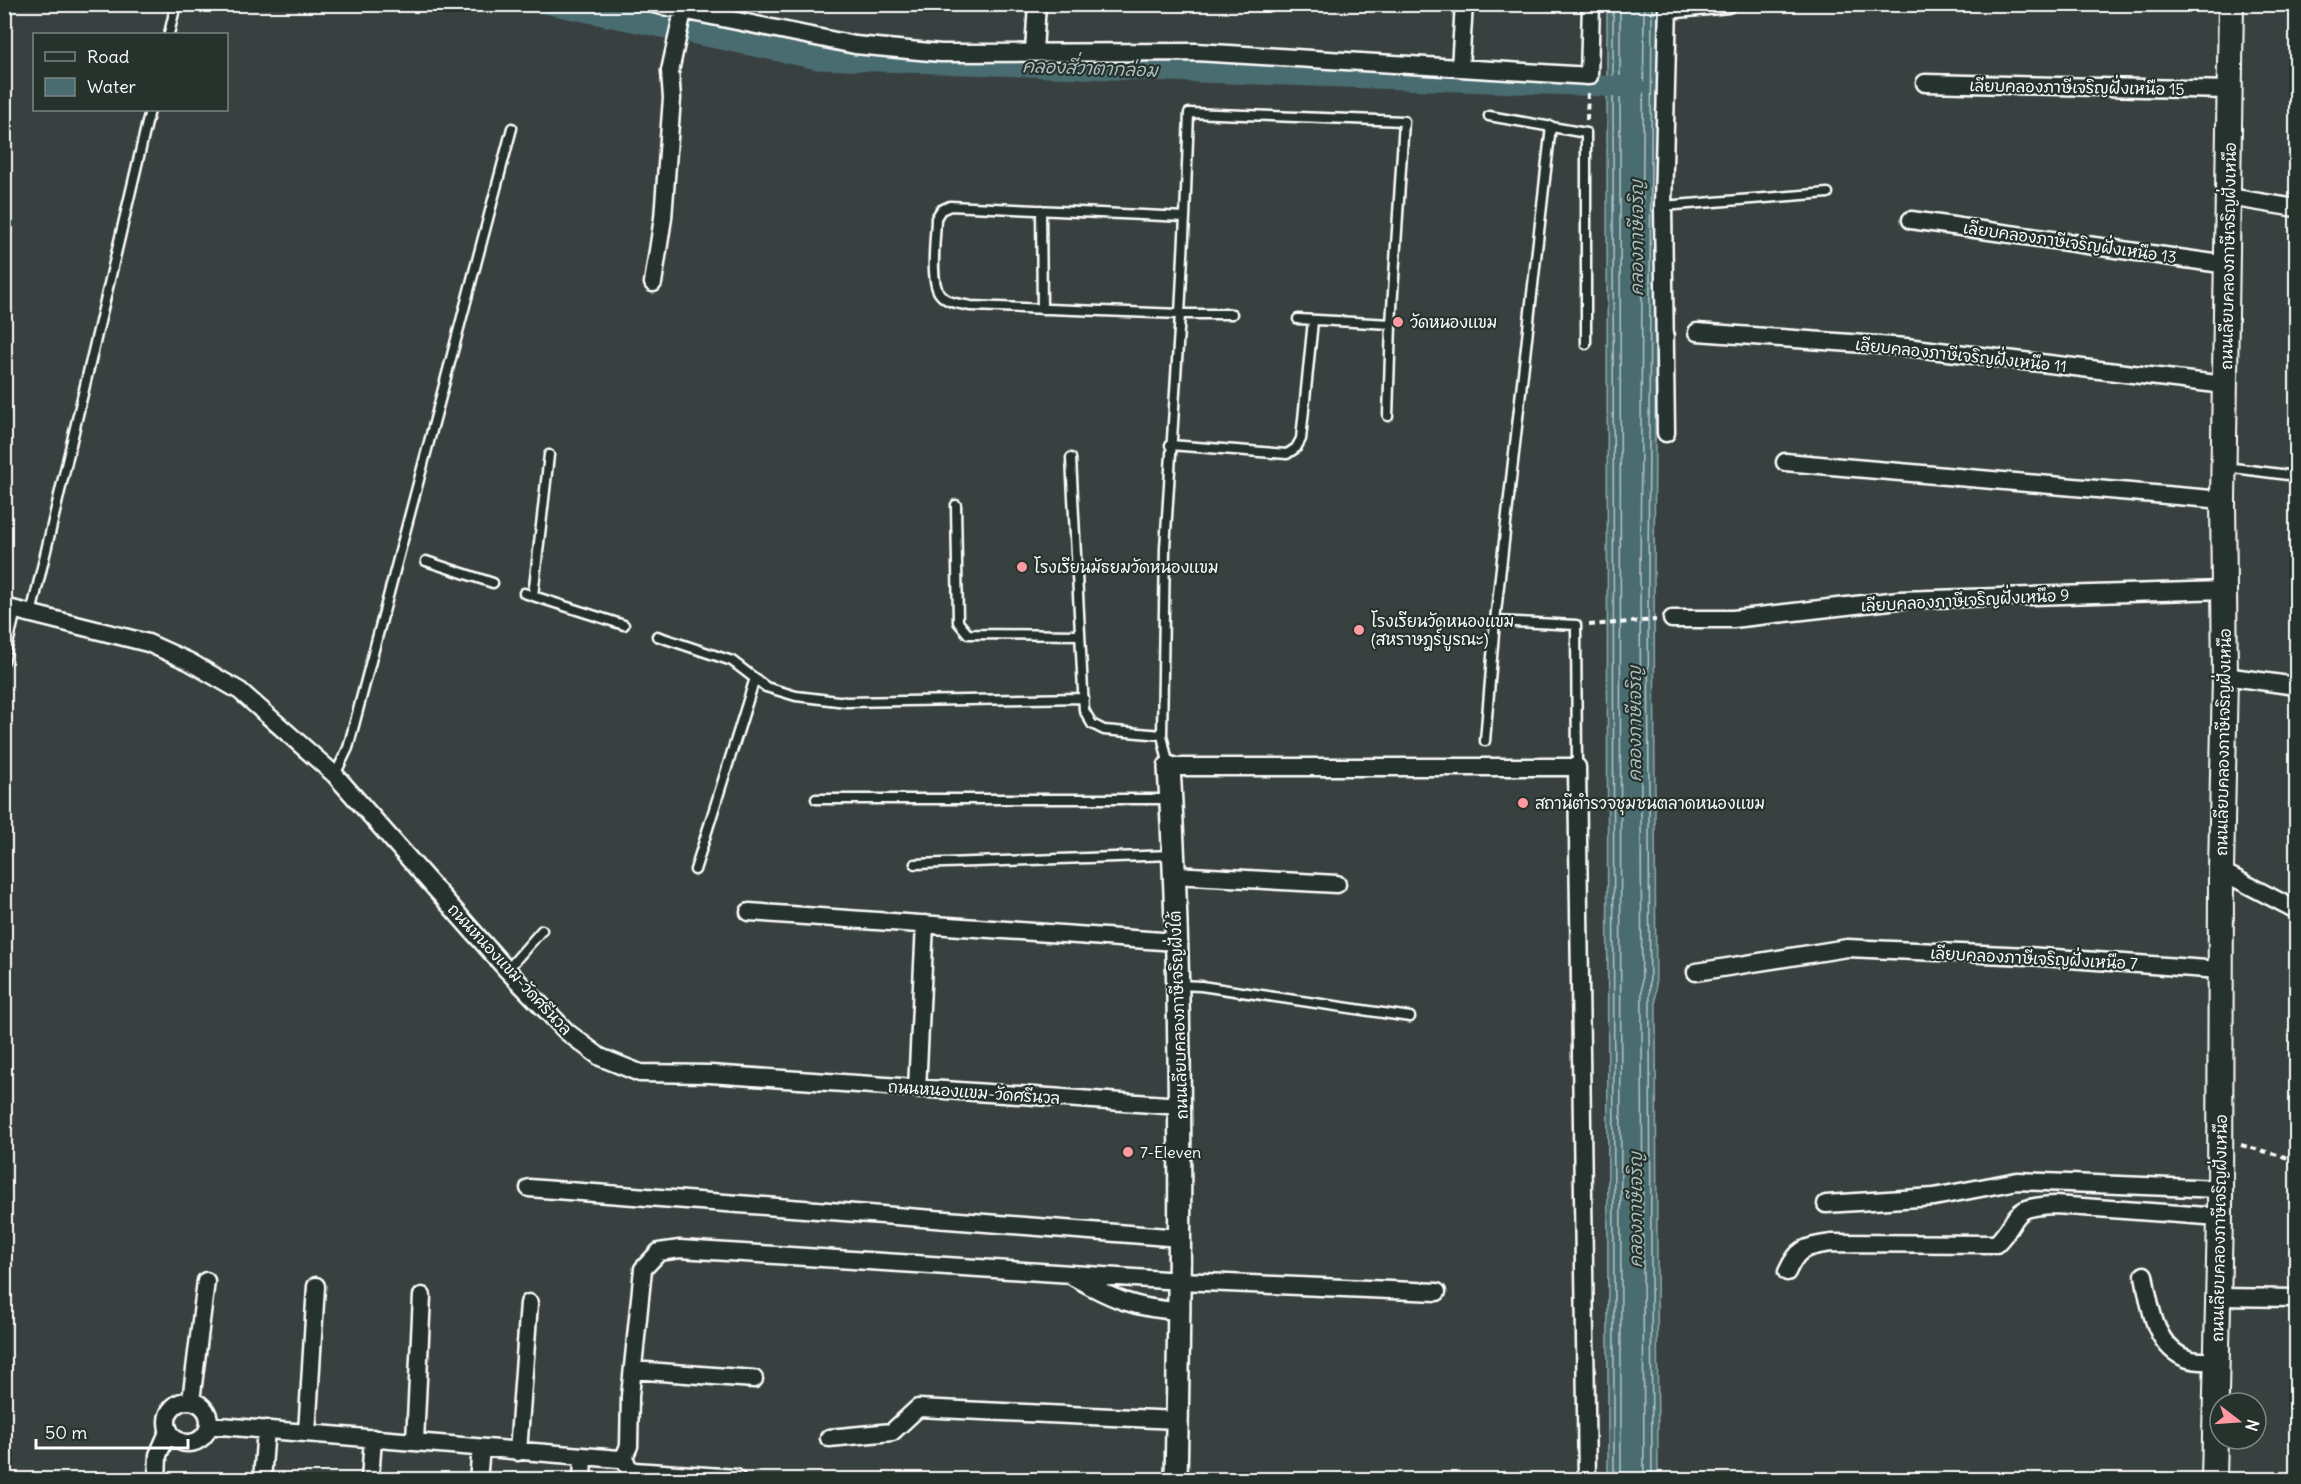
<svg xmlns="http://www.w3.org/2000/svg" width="2301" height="1484" viewBox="0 0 2301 1484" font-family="Delius,'Playpen Sans Thai',sans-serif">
  <rect width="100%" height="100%" fill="#394140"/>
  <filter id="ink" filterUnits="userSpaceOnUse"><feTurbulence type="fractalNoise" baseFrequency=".0167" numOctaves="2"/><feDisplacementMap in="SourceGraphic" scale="12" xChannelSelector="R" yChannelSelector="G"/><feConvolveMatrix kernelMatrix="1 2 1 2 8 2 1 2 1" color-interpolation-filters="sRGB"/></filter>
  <g filter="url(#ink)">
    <path fill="#496c70" stroke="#92a7a9" stroke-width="1.5" d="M1607,5H1658L1654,578L1658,1480L1608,1479Z"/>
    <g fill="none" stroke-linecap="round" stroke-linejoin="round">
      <path stroke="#b6c4c6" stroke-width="1.5" d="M1613,4L1614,1480
        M1620,4L1621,1480
        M1644,1480L1640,578L1644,4
        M1652,1480L1648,578L1652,4"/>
      <path stroke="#496c70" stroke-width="21" d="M549,4L818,59L1635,87"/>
      <defs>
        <path id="service" d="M169,34L176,4
          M1489,116L1586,133V344
          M1551,126L1495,621L1576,625L1577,767
          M950,206L1185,217L1180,314L971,306C960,304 947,303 940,294C929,282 936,234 936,218L941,210Z
          M1663,206L1828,193
          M1041,210L1042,309
          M1185,217L1189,113L1404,121L1391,324L1298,319
          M1388,416L1391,324
          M1170,445L1287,454L1296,448L1301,439L1313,321
          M549,455L533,596L624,625
          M1071,458L1084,710L1092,724L1104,730L1162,735
          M2226,467L2296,476
          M956,505L958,622L968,634L1080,635
          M426,561L493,583
          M524,593L533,596
          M31,614L150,110
          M657,636L732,661L766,687L796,696L846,702L1084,698
          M4,661L16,610
          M1485,741L1495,621
          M1169,767L1162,735L1165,548L1180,314H1232
          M335,775L348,748L512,128
          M816,799H1170
          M915,864L1172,855
          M695,870L755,678
          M507,970L542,930
          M1179,985L1201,986L1410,1017"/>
        <path id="minor" d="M653,4L855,45L941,53L1196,52L1589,76L1591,4
          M1667,10L1728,4
          M1034,51L1037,4
          M1460,68L1464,4
          M1925,83L2230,90
          M2229,197L2296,208
          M1911,220L2228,265
          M653,283L663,218L672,98L670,71L683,11
          M1697,332L1906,347L2225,385
          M1666,433L1663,206L1668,4
          M1785,462L2223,500
          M4,607L148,643L190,662L240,691L335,775L507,970L567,1032L600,1057L640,1073L710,1074L1181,1106
          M1672,619H1733L1899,600L2224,590
          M2225,676L2296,686
          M1169,767H1577L1587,1480
          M2221,871L2296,910
          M1173,875L1337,884
          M749,912L1176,942
          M1696,972L1847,948L2028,956L2220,970
          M917,1089L925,924
          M529,1188L1181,1238
          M1826,1204L1934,1197L2017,1181L2220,1189
          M1787,1272C1798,1247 1806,1247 1831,1243L1996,1244C2023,1217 2007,1207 2055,1205L2220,1217
          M2144,1275C2150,1306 2154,1347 2188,1359C2197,1362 2208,1361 2217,1361
          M1072,1276C1110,1298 1135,1309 1181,1311
          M2218,1297L2296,1298
          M633,1370L754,1379
          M191,1401L206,1281
          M167 1422a21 21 0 1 1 42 0a21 21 0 1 1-42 0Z
          M209,1425L619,1459L624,1457L629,1446L630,1396L643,1269L659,1252L680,1249L1181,1281L1437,1292
          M307,1433L316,1286
          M829,1438L892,1432L918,1408L1177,1420
          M415,1441L422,1296
          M518,1452L529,1303
          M624,1457L628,1467L634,1471L736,1478
          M157,1480L158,1455L169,1430
          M262,1480L266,1429
          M370,1480L373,1438
          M478,1480L481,1448
          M582,1480L583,1458"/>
        <path id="tertiary" d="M1169,767C1183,1004 1181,1242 1176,1480"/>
        <path id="secondary" d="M2214,1480L2220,1217L2221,871L2225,676L2223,500L2231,4"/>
      </defs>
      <use href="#service" stroke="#fff" stroke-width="13"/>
      <use href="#minor" stroke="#fff" stroke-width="21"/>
      <use href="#tertiary" stroke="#fff" stroke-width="26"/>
      <use href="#secondary" stroke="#fff" stroke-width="28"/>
      <path stroke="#fff" stroke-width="4" stroke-dasharray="6 4.5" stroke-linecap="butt" d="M1587,120L1588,91
        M1589,625L1656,620
        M2241,1145L2296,1160"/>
      <use href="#service" stroke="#26332d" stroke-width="8"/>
      <use href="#minor" stroke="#26332d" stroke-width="16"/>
      <use href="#tertiary" stroke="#26332d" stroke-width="21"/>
      <use href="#secondary" stroke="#26332d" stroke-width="24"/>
    </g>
  </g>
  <g fill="#ff9aa2" stroke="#26332d" stroke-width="2">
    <circle cx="1398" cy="322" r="6"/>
    <circle cx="1022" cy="567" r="6"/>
    <circle cx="1359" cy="630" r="6"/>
    <circle cx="1523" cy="803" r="6"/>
    <circle cx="1128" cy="1152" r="6"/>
  </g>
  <g text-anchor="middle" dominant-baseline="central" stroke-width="4.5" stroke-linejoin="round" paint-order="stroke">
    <g font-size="16" fill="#fff" stroke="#26332d">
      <text transform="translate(2077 87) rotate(1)">เลียบคลองภาษีเจริญฝั่งเหนือ 15</text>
      <text transform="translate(2070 242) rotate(8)">เลียบคลองภาษีเจริญฝั่งเหนือ 13</text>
      <text transform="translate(2228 256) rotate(-89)">ถนนเลียบคลองภาษีเจริญฝั่งเหนือ</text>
      <text transform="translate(1961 355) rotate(6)">เลียบคลองภาษีเจริญฝั่งเหนือ 11</text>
      <text transform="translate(1965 600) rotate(-3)">เลียบคลองภาษีเจริญฝั่งเหนือ 9</text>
      <text transform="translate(2223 742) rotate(-89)">ถนนเลียบคลองภาษีเจริญฝั่งเหนือ</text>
      <text transform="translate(2034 958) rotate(3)">เลียบคลองภาษีเจริญฝั่งเหนือ 7</text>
      <text transform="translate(510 969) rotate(47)">ถนนหนองแขม-วัดศรีนวล</text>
      <text transform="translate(1178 1015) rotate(-92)">ถนนเลียบคลองภาษีเจริญฝั่งใต้</text>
      <text transform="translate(974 1092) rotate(4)">ถนนหนองแขม-วัดศรีนวล</text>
      <text transform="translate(2219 1228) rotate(-89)">ถนนเลียบคลองภาษีเจริญฝั่งเหนือ</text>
    </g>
    <g font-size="16" fill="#fff" stroke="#26332d" text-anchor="start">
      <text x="1410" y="322">วัดหนองแขม</text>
      <text x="1034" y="567">โรงเรียนมัธยมวัดหนองแขม</text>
      <text x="1371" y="621">โรงเรียนวัดหนองแขม<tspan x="1371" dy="18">(สหราษฎร์บูรณะ)</tspan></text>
      <text x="1535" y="803">สถานีตำรวจชุมชนตลาดหนองแขม</text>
      <text x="1140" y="1152">7-Eleven</text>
    </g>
    <g font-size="18" font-style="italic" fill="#adbdbf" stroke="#26332d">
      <text transform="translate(1090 68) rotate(2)">คลองสี่วาตากล่อม</text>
      <text transform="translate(1636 238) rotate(-90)">คลองภาษีเจริญ</text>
      <text transform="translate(1634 724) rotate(-90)">คลองภาษีเจริญ</text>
      <text transform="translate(1635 1210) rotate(-90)">คลองภาษีเจริญ</text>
    </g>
  </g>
  <rect width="2301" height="1484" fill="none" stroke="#26332d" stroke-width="24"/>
  <rect x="12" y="12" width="2277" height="1460" fill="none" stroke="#fff" stroke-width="2" filter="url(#ink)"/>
  <rect x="33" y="33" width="195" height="78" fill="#26332d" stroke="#7d8581" stroke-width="1.5"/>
  <rect x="45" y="52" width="30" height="9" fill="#26332d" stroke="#7d8581" stroke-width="1.5"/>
  <text x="87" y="63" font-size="18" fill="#ffffff">Road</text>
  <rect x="45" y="78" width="30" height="18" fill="#496c70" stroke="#7d8581" stroke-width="1.5"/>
  <text x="87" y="93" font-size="18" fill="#ffffff">Water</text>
  <g transform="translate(2238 1421) rotate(107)"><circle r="28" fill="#26332d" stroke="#7d8581" stroke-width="1.5"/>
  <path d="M0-4.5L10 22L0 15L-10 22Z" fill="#ff9aa2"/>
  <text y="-9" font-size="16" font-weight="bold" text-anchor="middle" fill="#ffffff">N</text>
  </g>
  <path d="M36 1439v9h152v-9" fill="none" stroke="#ffffff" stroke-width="3"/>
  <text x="45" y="1439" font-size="18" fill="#ffffff" stroke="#26332d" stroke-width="4.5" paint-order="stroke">50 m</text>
</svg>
